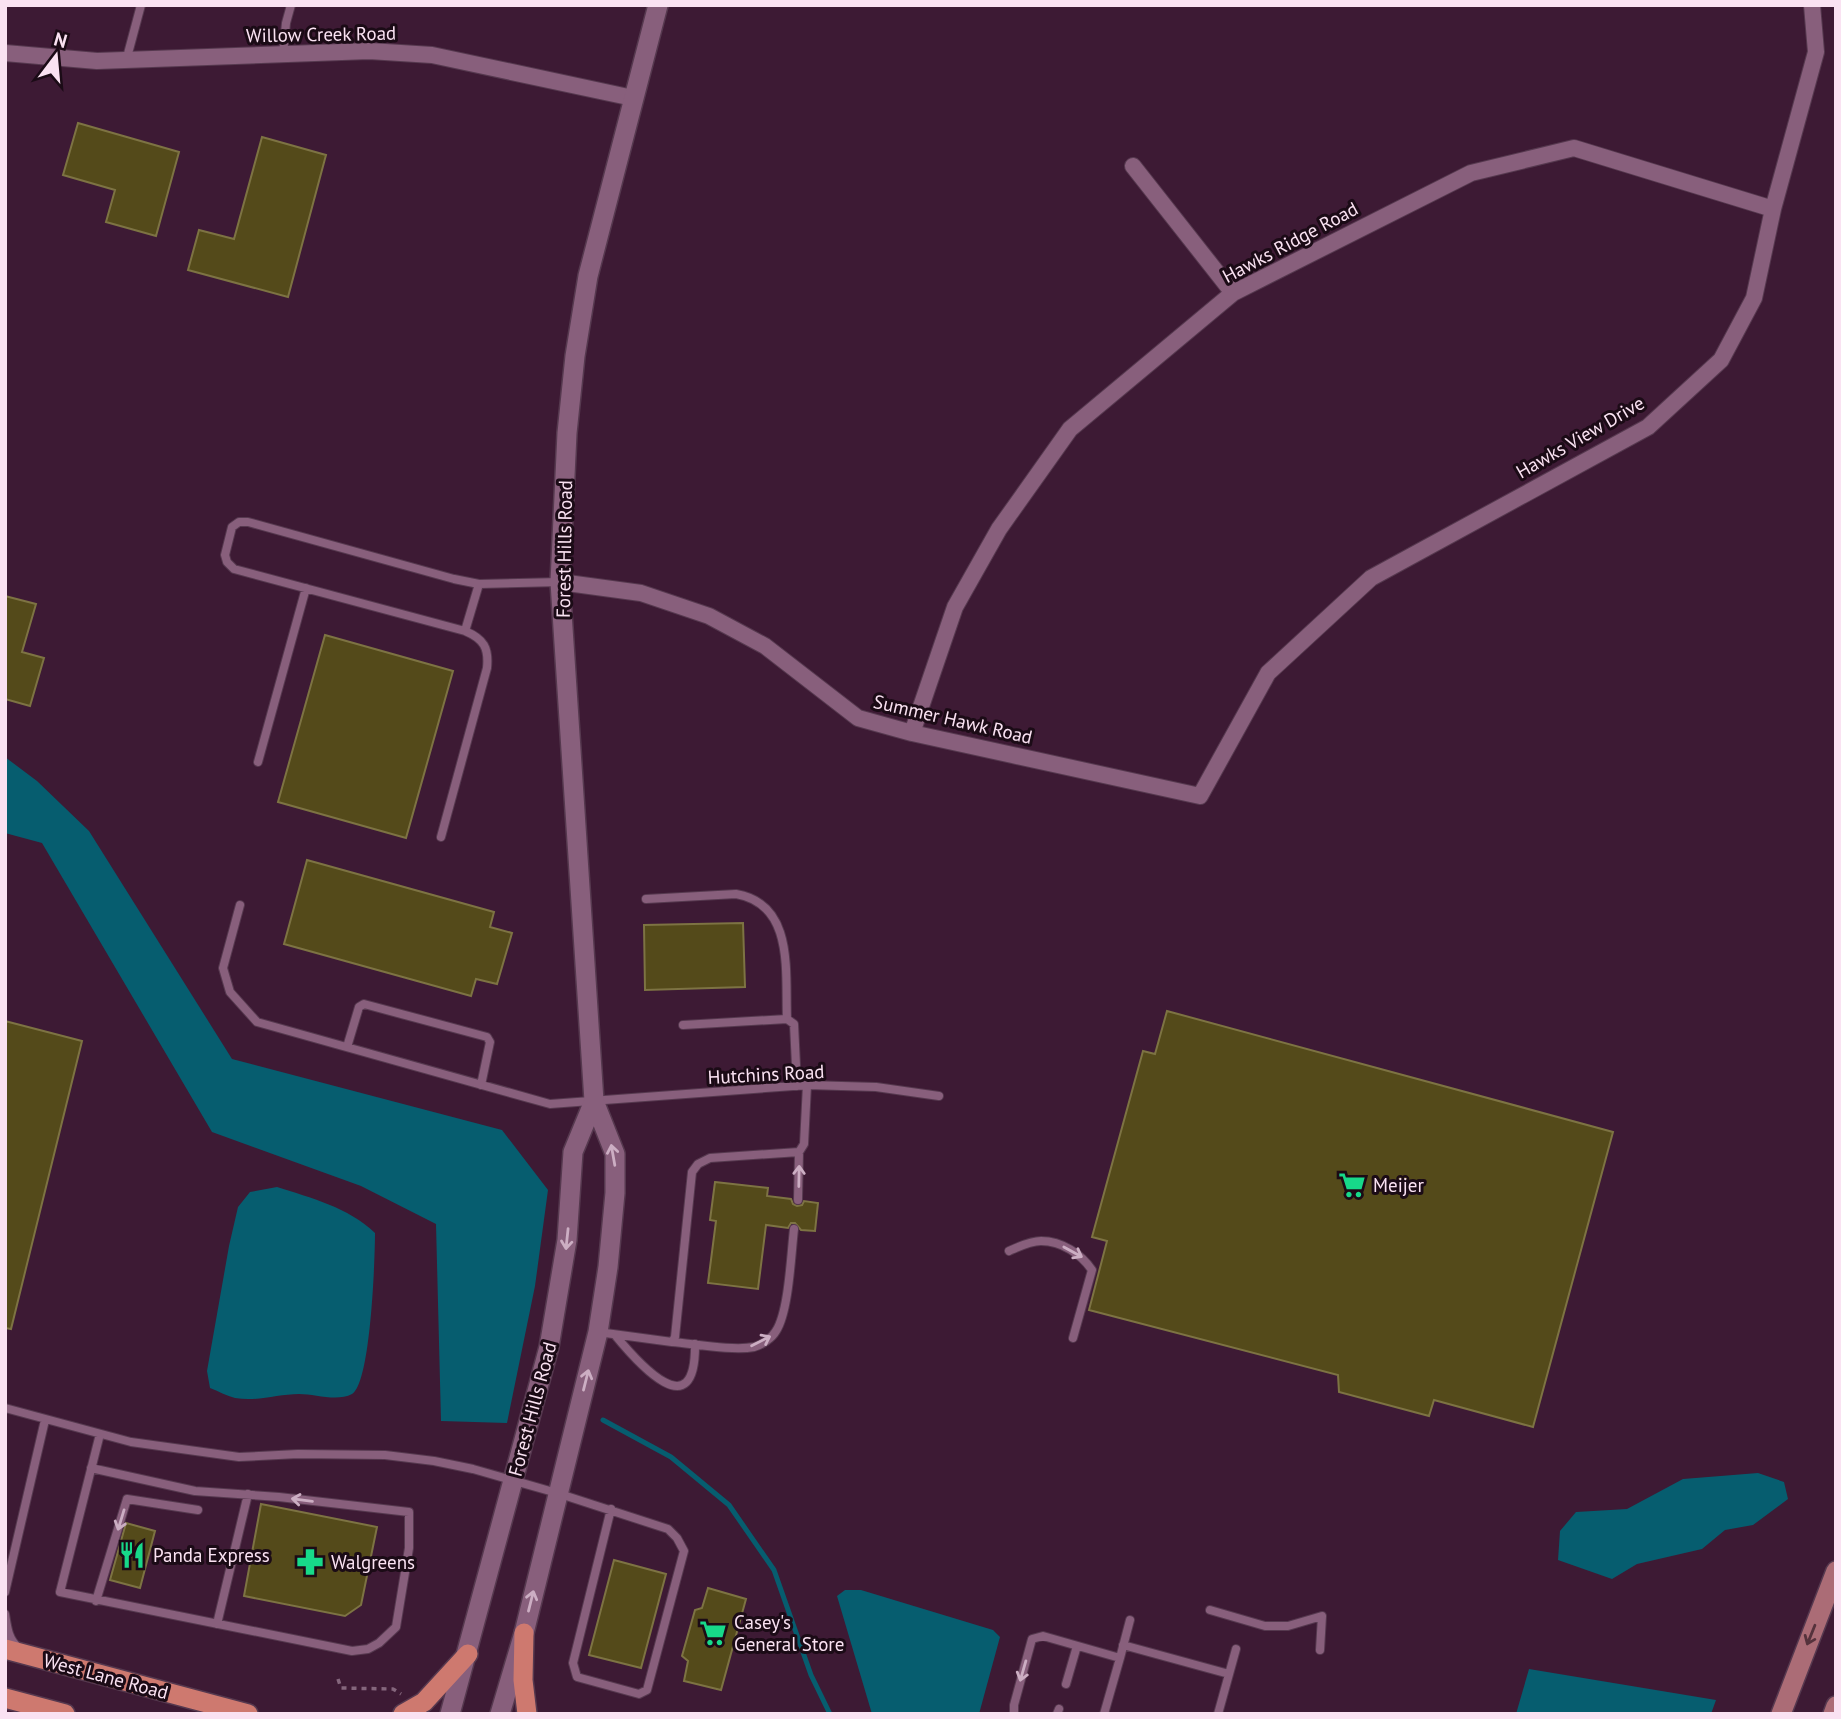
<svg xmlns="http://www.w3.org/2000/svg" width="1841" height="1719" viewBox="0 0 1841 1719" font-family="'PT Sans',sans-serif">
  <rect width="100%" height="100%" fill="#3d1a34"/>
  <path fill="#065d6f" d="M5,757L37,781L89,831L232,1059L502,1130L548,1190L535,1286L507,1423L441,1421L436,1224L361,1186L212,1132L42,843L5,833Z
    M277,1187C311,1198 348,1207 375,1233C375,1257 371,1384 352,1394C337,1402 315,1394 299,1394C278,1394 257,1402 235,1398C227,1396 218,1391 210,1388L207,1371L229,1246L238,1207L250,1192Z
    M1758,1473L1784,1482L1788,1499L1753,1525L1725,1530L1702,1549L1637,1564L1612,1579L1558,1560L1560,1531L1576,1512L1627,1509L1683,1479Z
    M845,1590H861L993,1630L1000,1637L979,1714H872L837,1596Z
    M1529,1669L1716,1700L1711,1714H1516Z"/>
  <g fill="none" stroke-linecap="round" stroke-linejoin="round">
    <path stroke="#065d6f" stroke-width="5" d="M603,1420L671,1457L729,1505L774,1570L811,1675L830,1714"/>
  </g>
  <path fill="#544a1a" stroke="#7d7343" stroke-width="2" d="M78,123L179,152L156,236L106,222L115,190L63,175Z
    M262,137L326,155L288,297L188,270L199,230L234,239Z
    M5,596L36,604L22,652L44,658L30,706L5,699Z
    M325,635L453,671L406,838L278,802Z
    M307,860L494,912L490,927L512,933L497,984L476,979L471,996L284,944Z
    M743,923L745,987L645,990L644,925Z
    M1167,1011L1613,1132L1533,1427L1434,1400L1429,1416L1339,1392L1338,1375L1089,1310L1107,1241L1092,1237L1143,1051L1155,1054Z
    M5,1021L82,1041L11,1329L5,1328Z
    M715,1182L768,1188L767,1196L791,1199L793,1204L797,1206L802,1205L804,1201L818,1203L815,1231L801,1230L795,1223H791L788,1228L766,1225L758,1289L708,1283L716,1221L710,1220Z
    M261,1504L377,1527L361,1605L345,1616L244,1596Z
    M126,1523L155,1531L140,1588L110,1580Z
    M614,1560L666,1574L641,1668L589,1655Z
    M708,1588L746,1599L721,1690L684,1681L688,1661L682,1656L695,1610L702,1608Z"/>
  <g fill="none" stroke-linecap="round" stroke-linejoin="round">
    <defs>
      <path id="service" d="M283,54L286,23L291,5
        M126,61L141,5
        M465,631L234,569L227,562L225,555L232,527L239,522H248L454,579L479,584L560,582
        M258,762L306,588
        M441,837L487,668C489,648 484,639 465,631L479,584
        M646,899L736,894C795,904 785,973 787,1019
        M240,905L223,968L230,992L257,1022L550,1104L807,1085L876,1087L939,1096
        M683,1025L787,1019L794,1024L797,1086
        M347,1047L359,1007L364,1004L487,1037L490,1042L481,1085
        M798,1200L799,1152
        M1009,1251C1018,1247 1030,1241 1041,1241C1062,1241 1081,1254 1092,1270L1073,1338
        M598,1332L672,1342L675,1337L692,1172L698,1164L710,1158L799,1152L804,1144L807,1085
        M615,1335C638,1363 696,1429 695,1344
        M672,1342C695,1344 733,1351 754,1347C762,1345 772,1338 776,1331C789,1311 791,1254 794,1229
        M5,1408L131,1442L239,1457L298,1454L385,1455L434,1461L473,1469L557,1493L668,1529L677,1538L684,1551L647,1690L639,1694L577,1677L573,1663L611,1509
        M91,1468L195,1491L279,1497L409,1512V1548L396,1627L379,1643L368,1649L352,1651L60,1592L100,1434
        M5,1592L45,1420
        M96,1601L127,1499L198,1510
        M1210,1610L1265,1626H1288L1322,1616L1320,1650
        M5,1614C7,1626 8,1639 18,1647
        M217,1624L248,1494
        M1123,1645L1229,1674
        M1066,1684L1077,1646
        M1014,1714V1705L1032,1639L1043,1636L1120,1658L1130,1620
        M1057,1714L1059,1709
        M1104,1714L1120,1658
        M1218,1714L1236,1649"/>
      <path id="minor" d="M5,53L97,61L369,51L432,55L633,98
        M1133,166L1233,293
        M560,582L641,593L709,616L765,646L858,718L912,733L1200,796L1268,673L1371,578L1648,427L1721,360L1754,298L1773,209L1816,52L1812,5
        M912,733L955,607L999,529L1070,429L1233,293L1471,173L1574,148L1773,209"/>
      <path id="tertiary" d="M450,1714L549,1347L567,1240L573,1152L594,1101
        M500,1714L524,1633L598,1332L608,1267L615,1193V1154L594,1101L560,582L567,433L575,356L588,276L658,5"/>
      <path id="secondary" d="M1781,1714L1836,1571
        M1833,1714L1836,1706"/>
      <path id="primary" d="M524,1633L523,1680L527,1714
        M5,1649L248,1714
        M5,1698L65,1714
        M403,1714L424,1702L468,1654"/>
    </defs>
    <use href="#service" stroke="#56394f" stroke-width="10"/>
    <use href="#minor" stroke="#56394f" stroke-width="18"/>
    <use href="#tertiary" stroke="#56394f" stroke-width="22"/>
    <use href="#secondary" stroke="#56394f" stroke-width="22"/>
    <use href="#primary" stroke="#56394f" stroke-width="22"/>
    <path stroke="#84667c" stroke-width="3.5" stroke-dasharray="5 5" stroke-linecap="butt" d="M338,1679L341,1688L393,1689L401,1694"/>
    <use href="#service" stroke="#885f7c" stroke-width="8"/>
    <use href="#minor" stroke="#885f7c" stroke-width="16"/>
    <use href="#tertiary" stroke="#885f7c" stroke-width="19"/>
    <use href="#secondary" stroke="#ab6c76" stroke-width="19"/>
    <use href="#primary" stroke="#ce796f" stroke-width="19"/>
  </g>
  <defs><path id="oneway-shaft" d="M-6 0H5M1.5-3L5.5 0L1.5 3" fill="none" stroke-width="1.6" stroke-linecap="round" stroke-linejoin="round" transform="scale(1.75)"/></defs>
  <g stroke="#ccaec3">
    <use href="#oneway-shaft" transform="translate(613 1155) rotate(-100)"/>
    <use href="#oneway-shaft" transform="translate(799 1176) rotate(-89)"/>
    <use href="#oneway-shaft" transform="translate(567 1239) rotate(96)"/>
    <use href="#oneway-shaft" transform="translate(1073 1252) rotate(29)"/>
    <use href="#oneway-shaft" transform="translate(761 1341) rotate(-27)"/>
    <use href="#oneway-shaft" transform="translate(586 1380) rotate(-76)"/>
    <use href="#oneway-shaft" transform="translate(302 1500) rotate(-173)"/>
    <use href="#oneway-shaft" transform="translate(121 1520) rotate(107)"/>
    <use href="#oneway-shaft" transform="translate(531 1601) rotate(-76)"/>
    <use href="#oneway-shaft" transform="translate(1023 1671) rotate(106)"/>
  </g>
  <use stroke="#55323c" href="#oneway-shaft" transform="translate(1811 1635) rotate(112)"/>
  <defs>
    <symbol id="supermarket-bare" viewBox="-9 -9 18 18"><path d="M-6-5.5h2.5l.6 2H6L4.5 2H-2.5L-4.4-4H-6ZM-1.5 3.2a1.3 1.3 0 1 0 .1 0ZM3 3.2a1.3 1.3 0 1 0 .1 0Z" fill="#17d989" stroke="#1b0b16" stroke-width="2.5" paint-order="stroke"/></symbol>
    <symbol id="restaurant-bare" viewBox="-9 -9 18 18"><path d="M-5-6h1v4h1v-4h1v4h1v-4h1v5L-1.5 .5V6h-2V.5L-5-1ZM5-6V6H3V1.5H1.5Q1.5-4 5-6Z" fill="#17d989" stroke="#1b0b16" stroke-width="2.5" paint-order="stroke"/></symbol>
    <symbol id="pharmacy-bare" viewBox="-9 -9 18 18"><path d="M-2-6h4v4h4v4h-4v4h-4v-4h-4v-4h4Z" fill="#17d989" stroke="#1b0b16" stroke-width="2.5" paint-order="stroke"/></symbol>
  </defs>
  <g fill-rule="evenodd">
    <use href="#supermarket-bare" x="1333" y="1166" width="38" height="38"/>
    <use href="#restaurant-bare" x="113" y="1536" width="38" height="38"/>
    <use href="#pharmacy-bare" x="291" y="1543" width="38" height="38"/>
    <use href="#supermarket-bare" x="694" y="1614" width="38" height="38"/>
  </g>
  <g text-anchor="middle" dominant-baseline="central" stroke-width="6" stroke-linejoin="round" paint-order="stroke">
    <g font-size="19" fill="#fae2f2" stroke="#1b0b16">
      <text transform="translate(321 34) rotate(-1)">Willow Creek Road</text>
      <text transform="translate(1290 242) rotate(-28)">Hawks Ridge Road</text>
      <text transform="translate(1580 437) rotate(-30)">Hawks View Drive</text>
      <text transform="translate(564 549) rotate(-89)">Forest Hills Road</text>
      <text transform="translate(953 719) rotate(13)">Summer Hawk Road</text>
      <text transform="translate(766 1074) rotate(-3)">Hutchins Road</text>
      <text transform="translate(532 1409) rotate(-75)">Forest Hills Road</text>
      <text transform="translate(106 1676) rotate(15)">West Lane Road</text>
    </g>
    <g font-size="19" fill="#fae2f2" stroke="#1b0b16" text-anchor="start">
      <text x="1373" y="1185">Meijer</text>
      <text x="153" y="1555">Panda Express</text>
      <text x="331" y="1562">Walgreens</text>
      <text x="734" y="1622">Casey's<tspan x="734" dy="22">General Store</tspan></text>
    </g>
  </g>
  <rect width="1841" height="1719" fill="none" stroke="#fae2f2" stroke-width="14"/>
  <g transform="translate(56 56) rotate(16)" stroke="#1b0b16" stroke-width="5" paint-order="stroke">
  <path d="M0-5L12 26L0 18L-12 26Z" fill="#fae2f2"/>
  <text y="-10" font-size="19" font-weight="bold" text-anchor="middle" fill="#fae2f2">N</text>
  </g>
</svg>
